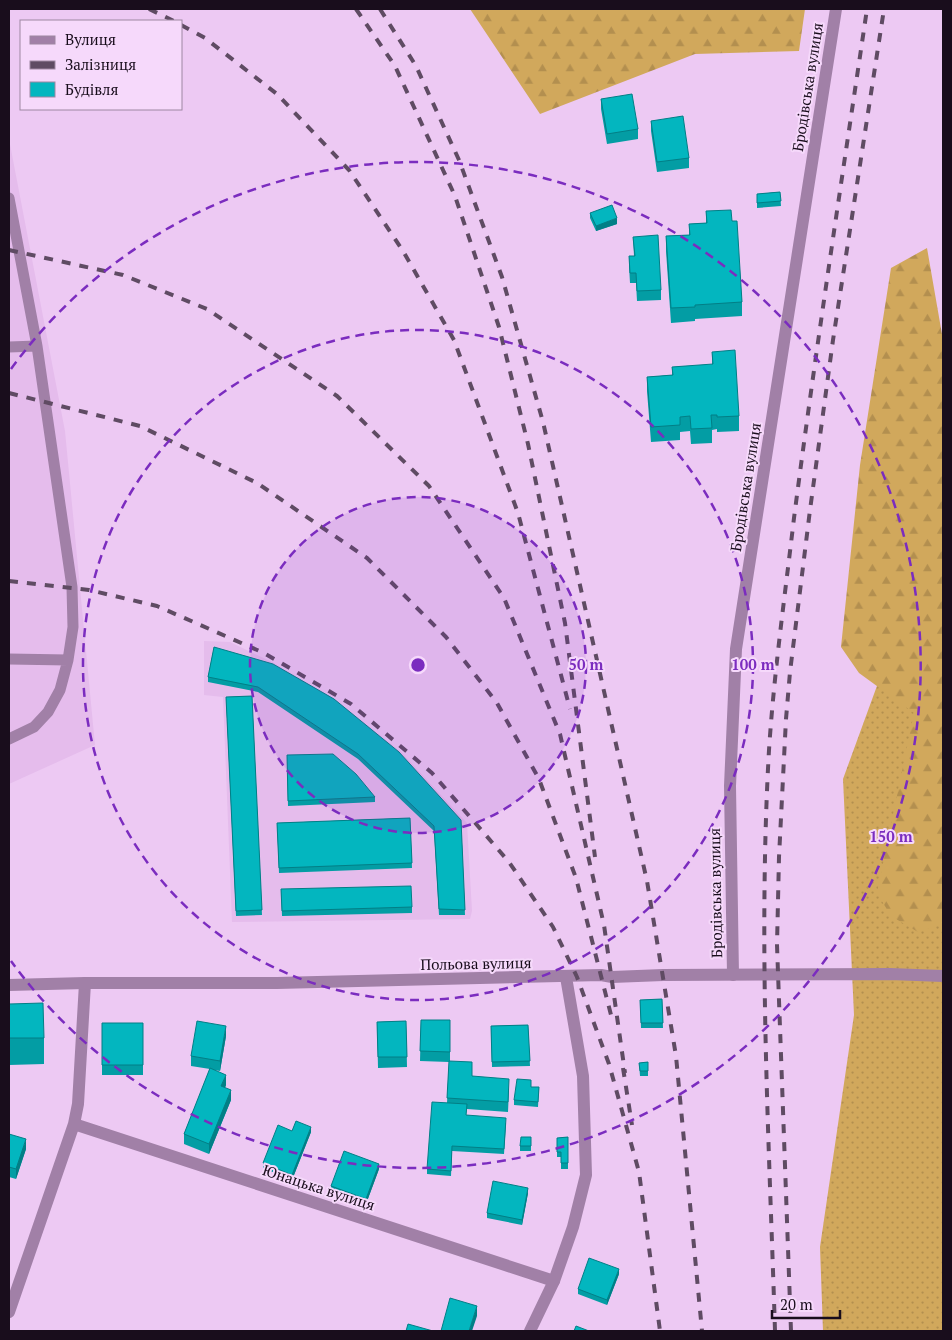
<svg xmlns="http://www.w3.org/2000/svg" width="952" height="1340" viewBox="0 0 952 1340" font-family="'PT Serif',serif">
  <defs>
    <pattern id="grass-dots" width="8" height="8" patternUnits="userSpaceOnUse" patternTransform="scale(1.25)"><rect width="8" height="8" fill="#d1a85c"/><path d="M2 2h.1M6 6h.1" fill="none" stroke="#b38f4f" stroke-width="1.8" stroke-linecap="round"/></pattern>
    <pattern id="forest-firs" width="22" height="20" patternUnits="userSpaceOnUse" patternTransform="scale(1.25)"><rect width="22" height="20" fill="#d1a85c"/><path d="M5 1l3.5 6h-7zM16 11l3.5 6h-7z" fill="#b38f4f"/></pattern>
  </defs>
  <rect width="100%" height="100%" fill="#edc9f3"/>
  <path fill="#e5bcec" d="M9,139L65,431L95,745L9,784Z
    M204,641L230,642L272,662L336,700L401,752L467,823L472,911L470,919L232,922L223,697L204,695Z"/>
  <path fill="url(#grass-dots)" d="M943,505V1331H823L820,1247L854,1015L843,779Z"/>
  <path fill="url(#forest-firs)" d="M470,9H805L799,51L695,54L540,114Z
    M927,248L943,340V924L918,932L891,916L877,893L914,713L859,673L841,647L860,465L891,268Z"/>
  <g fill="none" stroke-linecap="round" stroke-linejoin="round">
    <path stroke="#a180a7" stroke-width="11" d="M9,198L37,346L72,587L73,627L68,660L60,690L48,712L34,727L9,739
      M9,347L37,346
      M9,659L68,660"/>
    <path stroke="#a180a7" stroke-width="12" d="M733,975L730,786L736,649L836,9
      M74,1124L554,1281
      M9,1312L74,1124L78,1104L85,983"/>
    <path stroke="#a180a7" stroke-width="12" d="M9,985L85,983H277L601,975L612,977L663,975L890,974L943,976
      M530,1331L554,1281L573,1227L586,1175L583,1076L566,977"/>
    <path stroke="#5f4b63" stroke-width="4" stroke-dasharray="9 9" stroke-linecap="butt" d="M149,9L174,21
      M356,9L395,66L455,196L499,327L528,444L565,623L595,857
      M380,9L416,66L459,160L502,277L543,422L647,881L676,1056L702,1331
      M181,25L205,38L277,94L349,170L403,251L454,340L518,513L570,709
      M9,250L123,275L207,309L337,396L429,486L504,598L560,734L604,925L625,1073
      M9,393L140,426L257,483L367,558L446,637L497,703L539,779L576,878L611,1015
      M9,581L89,590L157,606L264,653L351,704L432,773L509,862L553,927L577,977L609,1064L639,1172L660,1331
      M623,1068L632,1125
      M775,1331C769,1138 758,944 769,750C774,673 785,595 794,518C816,348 842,178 867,9
      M791,1331L777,945L779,857L786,719L790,672L810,510L833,340L884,9"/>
  </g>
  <path fill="#039da4" d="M601,99L638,129V139L607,144L601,109Z
    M651,121L689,158V168L657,172L651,131Z
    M780,192L781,206L757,208V194Z
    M706,211L732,221L742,302V316L695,319V321L671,323L666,251V236L689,235V224L706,223Z
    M590,213L617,224L596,231L590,218Z
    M633,237L661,290V300L637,301L636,283H630L629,266V256H634Z
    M712,352L739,416V431L717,432V429L712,430V443L691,444L690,431L680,432V440L651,442L647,391V377L672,375V367L712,365Z
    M214,647L461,820L465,915H439L434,831L358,759L258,692L208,682V677Z
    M252,696L262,915L236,916L226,697Z
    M287,755L375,797V802L288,806Z
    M410,818L412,868L279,873L277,823Z
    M281,889L412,907V913L282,916Z
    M662,999L663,1028H641L640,1000Z
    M9,1004L44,1038V1064L9,1065Z
    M421,1020H450V1061L472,1076L509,1089L508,1112L467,1109L466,1115L506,1123L504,1154L452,1151L451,1176L427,1174V1169L447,1103L449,1062L420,1061Z
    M406,1021L407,1067L378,1068L377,1022Z
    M102,1023H143V1075H102Z
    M528,1025L530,1066L492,1067L491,1026Z
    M226,1036L220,1071L214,1070L226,1085L225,1088L231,1100L209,1154L184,1144V1134L210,1069L191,1066V1056Z
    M648,1062V1076H640L639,1063Z
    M539,1087L538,1107L514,1105V1100Z
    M292,1131L311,1132L292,1180L263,1168V1163Z
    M9,1134L26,1149L16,1179L9,1177Z
    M531,1137V1151H520V1146Z
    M568,1137V1169H561V1157H557V1138Z
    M379,1169L366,1204L331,1192V1186Z
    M528,1193L522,1225L487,1218V1213Z
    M619,1274L607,1305L578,1294V1289Z"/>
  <path fill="#027f86" d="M617,218V224L596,231V226Z
    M226,1026V1036L220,1071V1061Z
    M226,1075V1085L221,1096V1086Z
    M231,1090V1100L209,1154V1144Z
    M311,1127V1132L292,1180V1175Z
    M26,1139V1149L16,1179V1169Z
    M379,1164V1169L366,1204V1199Z
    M528,1188V1193L522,1225V1220Z
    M619,1269V1274L607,1305V1300Z
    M477,1306V1316L472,1331H469Z"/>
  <path fill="#03b6bf" stroke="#027f86" d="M632,94L638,129L607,134L601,99Z
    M683,116L689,158L657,162L651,121Z
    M780,192L781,201L757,203V194Z
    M612,205L617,218L596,226L590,213Z
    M731,210L732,221H737L742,302L695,305V307L671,308L666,236L690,235L689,224L707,223L706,211Z
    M658,235L661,290L637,291L636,273H630L629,256H635L633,237Z
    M735,350L739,416L717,417V415H711L712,428L691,429L690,416L680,417V425L651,427L647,377L673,375L672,367L713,364L712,352Z
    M214,647L273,664L334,699L399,752L461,820L465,910L439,909L434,826L358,754L258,687L208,677Z
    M252,696L262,910L236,911L226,697Z
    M333,754L356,774L375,797L288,801L287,755Z
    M410,818L412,863L279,868L277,823Z
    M411,886L412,907L282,911L281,889Z
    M662,999L663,1023H641L640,1000Z
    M43,1003L44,1038H9V1004Z
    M421,1020H450V1052L420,1051Z
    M197,1021L226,1026L220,1061L191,1056Z
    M406,1021L407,1057H378L377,1022Z
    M102,1023H143V1065H102Z
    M528,1025L530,1061L492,1062L491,1026Z
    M449,1061L472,1062V1076L509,1079L508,1102L447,1098Z
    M648,1062V1071H640L639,1063Z
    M210,1068L226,1075L221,1086L231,1090L209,1144L184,1134Z
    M517,1079L531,1080V1087H539L538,1102L514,1100Z
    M432,1102L467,1104L466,1115L506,1118L504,1149L452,1146L451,1171L427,1169Z
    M296,1121L311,1127L292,1175L263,1163L278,1125L292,1131Z
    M9,1134L26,1139L16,1169L9,1167Z
    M521,1137H531V1146H520Z
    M568,1137V1163H561V1152H557V1138Z
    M344,1151L379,1164L366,1199L331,1186Z
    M493,1181L528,1188L522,1220L487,1213Z
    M589,1258L619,1269L607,1300L578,1289Z
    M450,1298L477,1306L469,1331H441Z
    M408,1324L433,1331H406Z
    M576,1326L589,1331H574Z"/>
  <circle cx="418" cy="665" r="168" fill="#7b2cbf" fill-opacity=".12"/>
  <g fill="none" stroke="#7b2cbf" stroke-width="2.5" stroke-dasharray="9 6">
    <circle cx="418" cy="665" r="168"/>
    <circle cx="418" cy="665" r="335"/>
    <path d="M11 369A503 503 0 1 1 11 961"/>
  </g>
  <g text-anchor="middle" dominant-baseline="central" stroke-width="4" stroke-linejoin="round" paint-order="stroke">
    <g font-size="15" fill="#190d1c" stroke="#f6d9fb">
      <text transform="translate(807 87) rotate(-81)">Бродівська вулиця</text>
      <text transform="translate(745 487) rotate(-81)">Бродівська вулиця</text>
      <text transform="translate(715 893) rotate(-91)">Бродівська вулиця</text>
      <text transform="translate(476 963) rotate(-1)">Польова вулиця</text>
      <text transform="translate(319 1187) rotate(18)">Юнацька вулиця</text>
    </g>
  </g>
  <circle cx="418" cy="665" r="8" fill="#7b2cbf" stroke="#f6d9fb" stroke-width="2.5"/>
  <g font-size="15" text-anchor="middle" font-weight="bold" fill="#7b2cbf" stroke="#f6d9fb" stroke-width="4" stroke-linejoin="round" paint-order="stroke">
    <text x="586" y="670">50 m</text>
    <text x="753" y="670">100 m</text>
    <text x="891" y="842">150 m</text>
  </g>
  <rect width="952" height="1340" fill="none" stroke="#190d1c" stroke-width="20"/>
  <rect x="20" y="20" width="162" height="90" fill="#f6d9fb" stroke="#9e87a2"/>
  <rect x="30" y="36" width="25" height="8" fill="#a180a7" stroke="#9e87a2"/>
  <text x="65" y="45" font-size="15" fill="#190d1c">Вулиця</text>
  <rect x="30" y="61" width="25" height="8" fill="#5f4b63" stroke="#9e87a2"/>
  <text x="65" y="70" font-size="15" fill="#190d1c">Залізниця</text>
  <rect x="30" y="82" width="25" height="15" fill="#03b6bf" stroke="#9e87a2"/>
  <text x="65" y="95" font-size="15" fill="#190d1c">Будівля</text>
  <path d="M772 1310v8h68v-8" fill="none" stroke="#190d1c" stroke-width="2.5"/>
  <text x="780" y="1310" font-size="15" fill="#190d1c" stroke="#f6d9fb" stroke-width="4" paint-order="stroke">20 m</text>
</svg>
